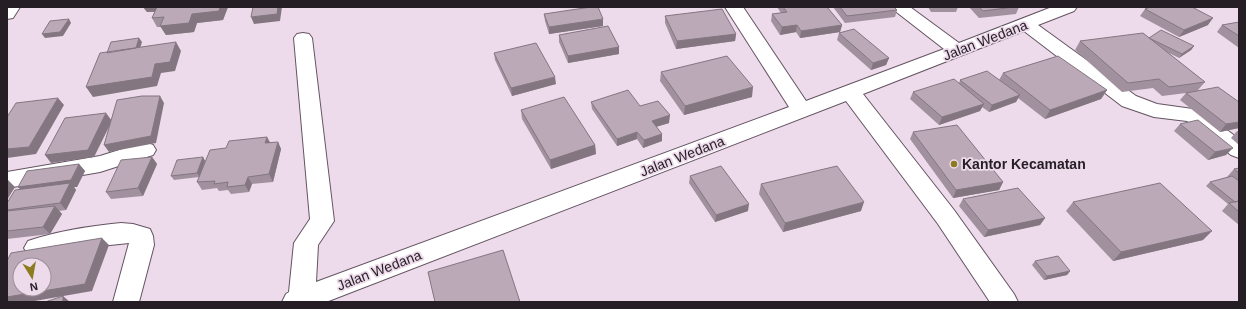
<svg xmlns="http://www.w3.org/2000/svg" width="1246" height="309" viewBox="0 0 1246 309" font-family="Helvetica,sans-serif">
  <rect width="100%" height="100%" fill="#eddaea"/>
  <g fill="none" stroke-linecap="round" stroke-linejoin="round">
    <defs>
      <path id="minor" d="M7,7H20L13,18L7,19Z
        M725,7H743L806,101L944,49L890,7H910L959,43L1052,7H1077L1074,11L1038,25L1136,96L1157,104L1200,110L1239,139V158L1231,155L1187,121L1154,117L1122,106L1024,31L863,94L954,210L1014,294L1018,302H990L938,224L846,101L326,302H282L286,294L289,292L294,243L310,219L294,38L297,34L303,33L309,34L312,38L334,221L318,245L316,282L789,107Z
        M145,142L153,145L156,150L153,155L100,172L7,188V172L100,156Z
        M121,223L133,224L150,229L153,236L154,245L139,302H113L129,243L91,247L37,258L28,255L24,248L28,241C57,231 90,226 121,223Z"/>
    </defs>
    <use href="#minor" stroke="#645462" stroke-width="2"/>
    <use href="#minor" fill="#fff" fill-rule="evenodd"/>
  </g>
  <path fill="#a1919e" d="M143,7H228L223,20L197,23L194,32L166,35L161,27H157L152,18L155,12H147Z
    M777,7H827L842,25L840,32L800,38L796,32L780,35L771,21L772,14L781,13Z
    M833,7H894L897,10L895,17L845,23Z
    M928,7H958L956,12H931Z
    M969,7H1019L1016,14L979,18Z
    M1145,9L1208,25L1179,37L1140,16Z
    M544,14L603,26L549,34L545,21Z
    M665,16L736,34L735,41L676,49L665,23Z
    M1239,22V48L1217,32L1222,25Z
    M839,33L889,58L886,65L871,70L837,40Z
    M559,35L619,47V54L568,63L559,42Z
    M1149,38L1194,46L1191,50L1179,58L1167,52L1205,82L1198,90L1239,128L1220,132L1180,100L1186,93L1162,96L1153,88L1122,92L1075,50L1080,41Z
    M494,53L556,84L512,96L495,60Z
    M661,72L752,97L684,115L660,81Z
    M1003,73L1107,90L1101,99L1045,119L1018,98L1016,102L989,112L982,107L980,111L939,125L910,99L913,92L959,83L960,80H999Z
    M591,102L640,106L669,123L656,127L662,134V141L643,148L637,139L617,146L592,109Z
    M521,110L595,145L596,154L551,169L522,119Z
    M1180,124L1226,155L1208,160L1174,131Z
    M1237,131H1239V145L1231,138Z
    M913,132L1003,182L999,190L953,198L910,139Z
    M278,142L281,149L273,182L252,184L249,192L231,194L228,190L219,191L217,188L202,190L197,182L199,177L174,180L171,176L203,157L205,161L270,143Z
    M152,157L157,164L143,196L111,199L106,192Z
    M79,164L85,171L77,187H74L76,190L66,210L59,211L62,214L50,234L7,239V203L20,189L18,187Z
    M1239,168V225L1222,211L1228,204L1206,186L1210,182L1228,177H1227L1234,169Z
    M690,176L748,211L715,222L689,183Z
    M761,184L861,211L783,232L759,194Z
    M963,199L1045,218L1040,225L984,237L959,206Z
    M1073,202L1203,240L1113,261L1066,211Z
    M1035,261L1070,271L1067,275L1044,280L1032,265Z"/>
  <path fill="#837681" d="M143,7H163L165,11L147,12Z
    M220,7H228L223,20L197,23L194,32L166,35L160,26L192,14Z
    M278,7H282L280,21L254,24L251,17Z
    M1213,18L1208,25L1179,37L1184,30Z
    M69,19L71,23L63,36L45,38L42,34Z
    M603,19V26L549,34V27Z
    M797,25L796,32L780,35L782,27Z
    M842,25L840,32L800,38L801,31Z
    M736,34L735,41L676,49L677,41Z
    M139,38L142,42L139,52L110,57Z
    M176,42L181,51L175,71L161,73L157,86L93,97L86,87L155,64Z
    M1194,46L1191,50L1179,58L1182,54Z
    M619,47V54L568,63V56Z
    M889,58L886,65L871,70L873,63Z
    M555,77L556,84L512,96L511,88Z
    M753,87L752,97L684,115L685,106Z
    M1107,90L1101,99L1045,119L1050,110Z
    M1020,95L1016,102L989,112L992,105Z
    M160,96L164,103L156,143L109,152L104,145Z
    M58,98L64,105L36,154L7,158V149Z
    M984,104L980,111L939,125L942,117Z
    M106,113L112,121L94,157L51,163L45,155Z
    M670,115L669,123L652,128V121Z
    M1239,122V128L1220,132L1226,124Z
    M637,132V139L617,146V139Z
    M662,134V141L643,148L644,140Z
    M267,137L271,144L265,143Z
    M278,142L281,149L273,182L269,174Z
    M595,145L596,154L551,169L550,160Z
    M1233,148L1226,155L1208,160L1215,152Z
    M152,157L157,164L143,196L138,188Z
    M203,157L205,161L200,177L197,173Z
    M79,164L85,171L77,187H74L76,190L66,210L60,203L25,194L18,187Z
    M248,177L252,184L249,192L245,185Z
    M8,180L15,187L7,200V181Z
    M1003,182L999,190L953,198L956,190Z
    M864,202L861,211L783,232L785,223Z
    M749,204L748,211L715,222L716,215Z
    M55,206L62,214L50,234L43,227Z
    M1045,218L1040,225L984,237L988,230Z
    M1212,231L1203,240L1113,261L1121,252Z
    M102,238L109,245L92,291L29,302H7V297Z
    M1070,271L1067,275L1044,280L1047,276Z
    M63,296L70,302H63Z"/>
  <path fill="#bba9b8" stroke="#837681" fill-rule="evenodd" d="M157,7H220L219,11L192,14L189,23L160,26L164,17L152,18Z
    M253,7H278L277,14L251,17Z
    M591,7H598L603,19L549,27L544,14Z
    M783,7H827L842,25L801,31L797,25L782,27L772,14L787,12Z
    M840,7H894L897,10L847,16Z
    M979,7H1014L983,11Z
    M1150,7H1192L1213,18L1184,30L1145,9Z
    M722,9L736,34L677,41L665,16Z
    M69,19L60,32L42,34L50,21Z
    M1239,22V36L1222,25Z
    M608,26L619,47L568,56L559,35Z
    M854,29L889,58L873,63L839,33Z
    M1161,30L1194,46L1182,54L1149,38Z
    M1143,33L1205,82L1169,87L1159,79L1128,83L1080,41Z
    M139,38L136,48L107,53L111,42Z
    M176,42L170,62L155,64L152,77L86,87L100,53Z
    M536,43L555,77L511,88L494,53Z
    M727,56L753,87L685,106L661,72Z
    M1058,56L1107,90L1050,110L1003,73Z
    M987,71L1020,95L992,105L960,80Z
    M954,79L984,104L942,117L913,92Z
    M1218,87L1239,102V122L1226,124L1186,93Z
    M628,90L640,106L658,101L670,115L652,121L662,134L644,140L637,132L617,139L591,102Z
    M142,96H160L151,136L104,145L117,100Z
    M564,97L595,145L550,160L521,110Z
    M58,98L29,147L7,149V117L16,103Z
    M106,113L88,150L45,155L65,118Z
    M1198,120L1233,148L1215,152L1180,124Z
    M957,125L1003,182L956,190L913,132Z
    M267,137L265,143L278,142L269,174L248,177L245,185L227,187L228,182L214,184L215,181L197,182L210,150L226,148L229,141Z
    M152,157L138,188L106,192L121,160Z
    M203,157L197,173L171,176L177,160Z
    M79,164L71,180L18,187L27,171Z
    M721,166L749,204L716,215L690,176Z
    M837,166L864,202L785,223L761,184Z
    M1239,168V173L1234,169Z
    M1232,176L1239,181V201L1235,202L1210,182Z
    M70,183L60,203L7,210V203L15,190Z
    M1160,183L1212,231L1121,252L1073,202Z
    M1018,188L1045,218L988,230L963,199Z
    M1239,201V212L1229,203Z
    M55,206L43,227L7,231V211Z
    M102,238L85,284L7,297V261L11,253ZM20,265H44V289H20Z
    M503,250L520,302H435L428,272Z
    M1058,256L1070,271L1047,276L1035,261Z
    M63,296V302H45Z"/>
  <circle fill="#8c7b21" stroke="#eddaea" stroke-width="1.5" cx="954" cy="164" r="4"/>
  <g text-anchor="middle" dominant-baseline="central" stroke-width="3.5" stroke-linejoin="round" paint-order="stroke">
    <g font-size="14" fill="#251e24" stroke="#eddaea">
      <text transform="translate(985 40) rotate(-21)">Jalan Wedana</text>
      <text transform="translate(682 156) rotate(-21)">Jalan Wedana</text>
      <text transform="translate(379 270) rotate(-21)">Jalan Wedana</text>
    </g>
    <g font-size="14" font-weight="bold" fill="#251e24" stroke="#eddaea" text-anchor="start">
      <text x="962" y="164">Kantor Kecamatan</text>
    </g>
  </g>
  <rect width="1246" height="309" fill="none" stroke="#251e24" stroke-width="16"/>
  <g transform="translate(32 277) rotate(169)"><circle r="19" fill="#eddaea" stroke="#9d8f9b"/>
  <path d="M0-3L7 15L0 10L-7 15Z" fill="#8c7b21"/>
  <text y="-6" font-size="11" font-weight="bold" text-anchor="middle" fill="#251e24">N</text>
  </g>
</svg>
